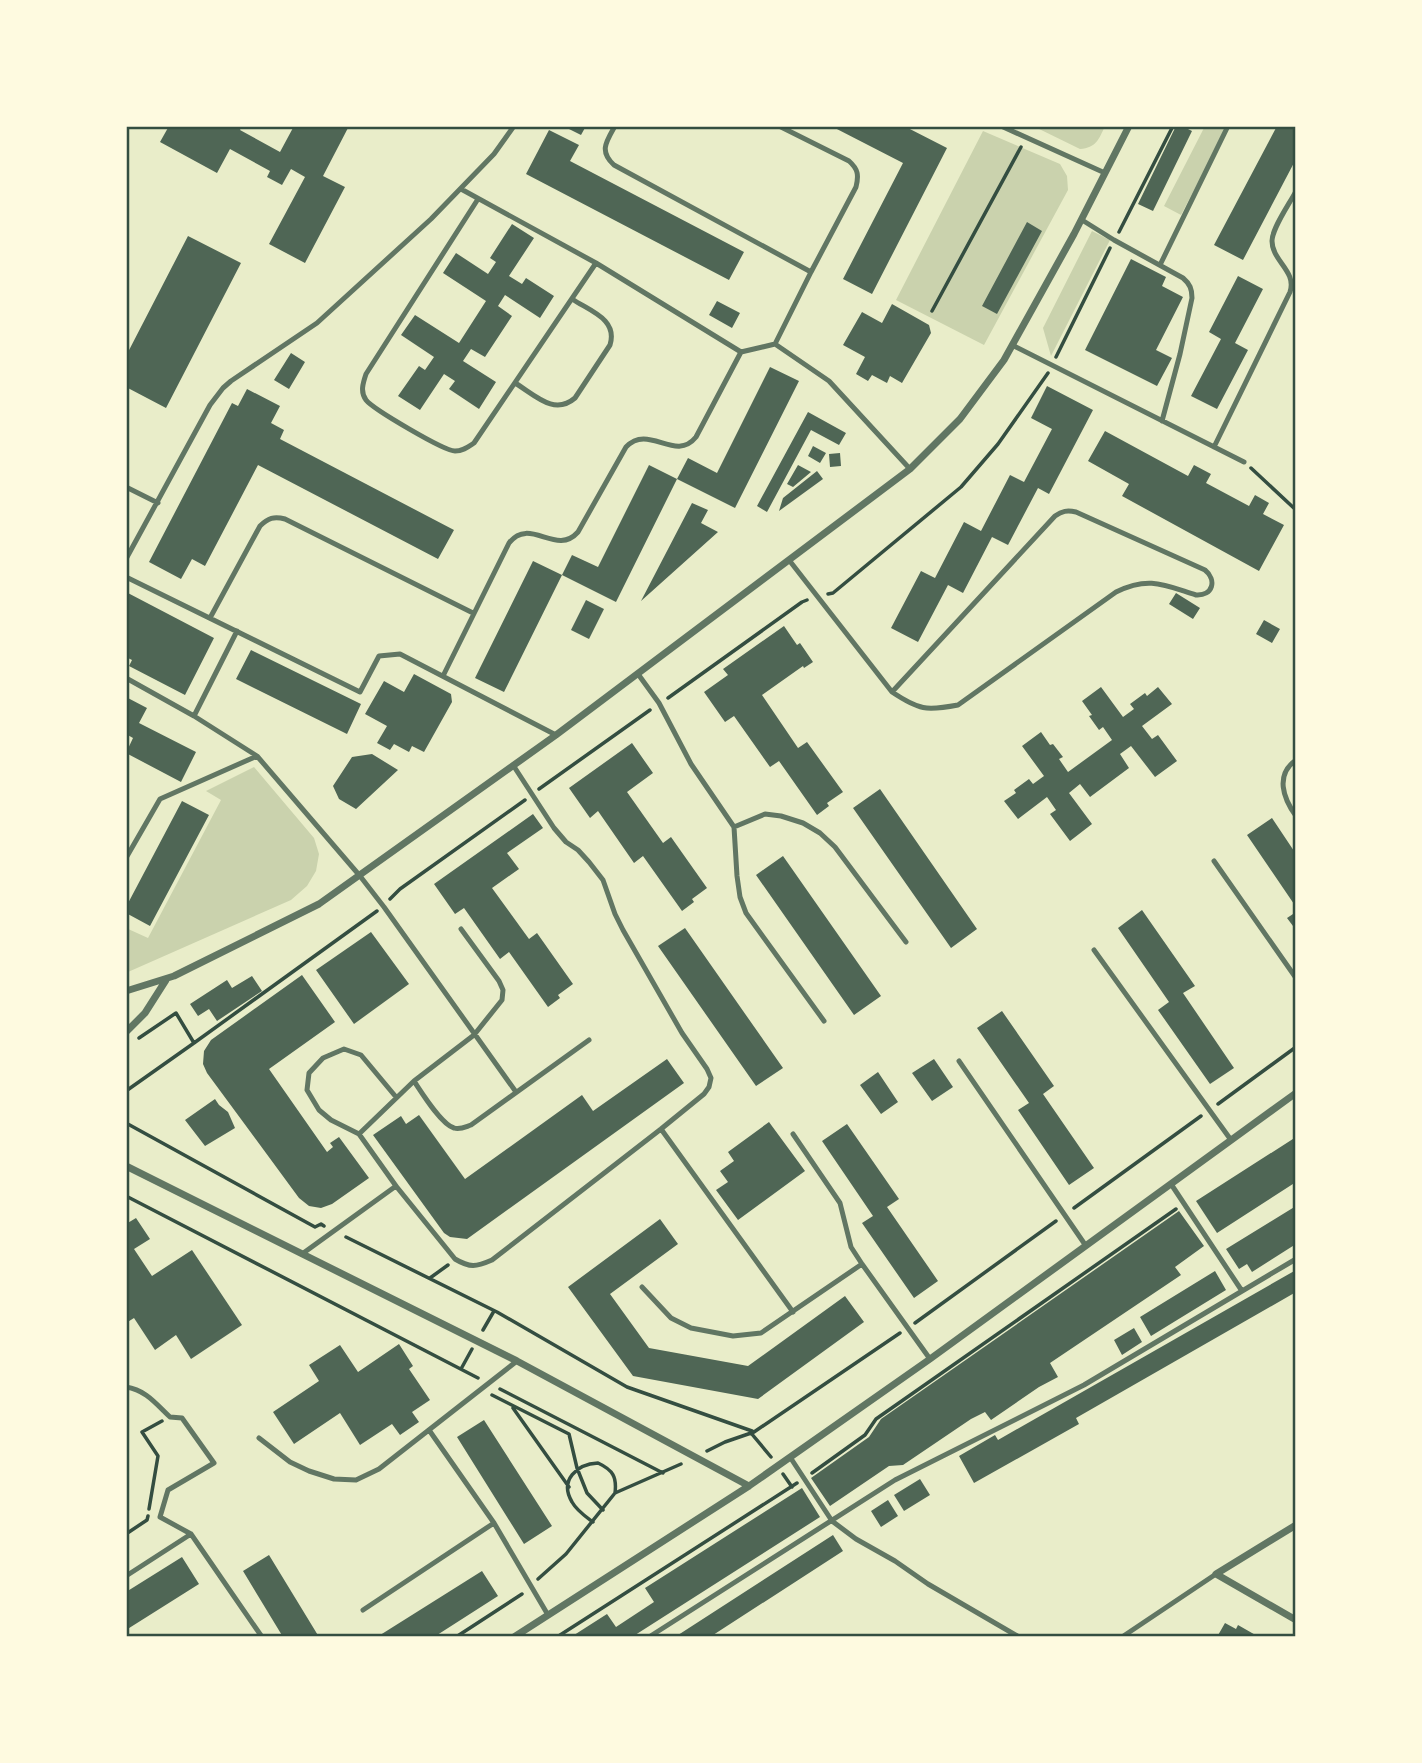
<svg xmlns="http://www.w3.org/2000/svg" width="1422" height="1763" viewBox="0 0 1422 1763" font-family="Manrope,sans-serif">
  <rect width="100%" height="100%" fill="#e9edc9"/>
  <path fill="#cad2ad" d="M1033,126H1105C1099,139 1096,148 1080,149Z
    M1205,126H1227L1181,215L1164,206Z
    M983,131L1060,164L1067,176L1068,190L984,345L896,300Z
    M1092,231L1110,240L1051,356L1043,328Z
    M254,767L314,838L319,854L316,871L307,886L291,900L128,972L126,971V928L148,938L221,800L206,791Z"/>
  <path fill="#4f6655" d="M169,126H242L240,130L280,152L294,126H349L323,176L345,187L305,263L269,244L305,177L291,169L282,185L267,177L270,171L230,149L217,173L160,142Z
    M563,126H586L581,135Z
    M831,126H904L947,148L872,294L843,279L903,163Z
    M1176,126H1182L1192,131L1153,211L1138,204Z
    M1277,126H1296V159L1243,260L1214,245Z
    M549,130L579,145L570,161L744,252L729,280L526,174Z
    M1027,222L1042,231L997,314L982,306Z
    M512,224L534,238L509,276L522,284L526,278L554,296L540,318L505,295L498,306L512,316L485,357L471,349L463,361L496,382L479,409L449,389L455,381L444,374L420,410L398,396L419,366L425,370L434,357L401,335L415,315L459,343L486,301L443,273L456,253L488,274L496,262L490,258Z
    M188,236L241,263L166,408L126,387V356Z
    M1131,259L1166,277L1162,286L1183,297L1156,350L1172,358L1157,386L1085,350Z
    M1238,276L1263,289L1235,343L1248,350L1217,409L1191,396L1221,339L1209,332Z
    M717,301L740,313L732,328L709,315Z
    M892,304L929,325L931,333L902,383L890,376L887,383L872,375L868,381L856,374L865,357L843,345L862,312L882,323Z
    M291,353L305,362L289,389L274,380Z
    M770,367L799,381L735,508L677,479L688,458L717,473Z
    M1047,386L1093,410L1049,494L1038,488L1008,545L992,537L963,593L948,585L918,642L891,628L921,571L935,578L964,522L981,531L1010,475L1024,482L1052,429L1031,418Z
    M247,389L280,406L271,423L284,430L280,439L454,530L438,559L258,465L205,566L192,559L181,579L149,562L232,403L238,406Z
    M808,412L846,433L839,445L811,430L767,512L757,506Z
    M1105,431L1188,476L1194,465L1211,474L1206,483L1249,506L1255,495L1269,503L1263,514L1284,525L1259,571L1122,496L1129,484L1088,461Z
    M813,446L826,453L820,463L808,456Z
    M840,453L841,466L830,467L829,454Z
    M649,465L677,479L616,602L562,575L572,555L598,567Z
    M798,465L811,472L793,487L787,484Z
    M817,471L823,479L779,511L783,498Z
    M692,503L708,510L701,523L718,532L641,601Z
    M533,561L562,575L504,692L475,678Z
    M126,592L214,638L185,695L129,666L132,660L126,657Z
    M1176,593L1200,608L1193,619L1169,604Z
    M586,600L604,609L589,639L571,630Z
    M1264,620L1280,629L1272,643L1256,634Z
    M784,626L797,645L800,643L813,662L804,668L803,666L762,695L798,748L807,742L843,792L827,803L829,806L817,815L779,761L770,767L734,716L725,722L704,692L728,675L723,669Z
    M251,650L361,704L347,734L236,679Z
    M414,674L451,694L452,702L424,752L412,746L409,752L394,744L390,750L377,743L387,726L365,714L384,681L404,692Z
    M1101,687L1123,717L1134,709L1130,704L1145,693L1147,696L1158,687L1172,704L1142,726L1152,739L1158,735L1177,761L1155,777L1131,746L1120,754L1129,768L1090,797L1080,784L1069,793L1092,824L1070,841L1050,814L1056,810L1047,797L1018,819L1004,801L1016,793L1014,790L1029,779L1033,784L1044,776L1022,746L1041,732L1050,745L1053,744L1063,757L1059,759L1068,772L1112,740L1103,727L1099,730L1089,716L1092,715L1082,701Z
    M126,697L147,708L139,723L196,752L181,782L126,753L133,738L126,734Z
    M632,743L653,773L627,792L663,843L671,837L707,888L692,899L694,902L682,911L643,856L634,863L598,811L590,818L569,788Z
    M372,754L398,770L356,809L339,799L333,786L352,757Z
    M880,789L977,929L951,948L853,808Z
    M182,801L209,815L150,926L126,913V907Z
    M533,814L543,828L507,853L519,869L492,888L529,939L537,933L573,984L558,995L560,998L548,1007L509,952L500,959L464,908L455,914L434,884Z
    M1272,818L1296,854V907L1247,835Z
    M783,856L881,996L854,1015L756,875Z
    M1142,910L1195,986L1183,993L1234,1068L1210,1084L1158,1010L1169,1002L1118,928Z
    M1296,912V930L1287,918Z
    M685,928L783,1068L756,1086L658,946Z
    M371,932L409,984L354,1024L316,970Z
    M302,975L335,1022L269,1069L327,1152L333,1147L330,1143L339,1137L369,1178L332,1204L321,1208L309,1206L299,1198L207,1073L203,1064L204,1051L211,1040Z
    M252,976L262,991L217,1021L209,1009L198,1016L190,1004L227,980L232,988Z
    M1002,1011L1054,1086L1043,1094L1094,1168L1069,1185L1018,1110L1029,1103L977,1028Z
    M667,1059L684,1083L467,1239L450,1237L444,1233L373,1135L401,1116L406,1124L419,1115L465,1179L582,1095L593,1111Z
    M934,1059L953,1087L932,1101L912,1073Z
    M878,1072L898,1102L881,1114L860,1085Z
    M215,1099L219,1105L228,1112L235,1128L205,1146L185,1120Z
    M769,1122L805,1171L738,1220L716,1190L728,1182L720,1171L734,1161L728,1152Z
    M847,1124L899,1199L887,1207L938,1281L914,1298L862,1223L873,1216L822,1141Z
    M1296,1137V1182L1217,1233L1196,1201Z
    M1296,1206V1244L1252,1272L1247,1264L1239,1269L1226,1249Z
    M1179,1211L1204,1246L1175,1267L1181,1275L1050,1363L1058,1377L1039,1387L991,1420L985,1412L971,1419L903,1465L889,1466L830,1506L811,1478L869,1437L881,1419Z
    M136,1218L150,1239L134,1249L152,1276L192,1250L242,1325L191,1359L176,1335L155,1350L134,1318L126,1323V1224Z
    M660,1219L678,1244L610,1294L649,1348L748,1366L845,1296L864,1322L758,1399L633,1376L568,1287Z
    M1296,1270V1292L1076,1418L1079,1424L974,1483L959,1456L995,1435L998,1440Z
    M1215,1271L1226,1290L1151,1336L1140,1317Z
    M1134,1328L1142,1342L1122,1355L1114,1340Z
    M399,1344L413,1366L409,1369L430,1400L412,1412L419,1422L400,1435L392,1424L360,1445L340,1413L294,1444L273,1412L319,1381L309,1365L340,1345L358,1372Z
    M484,1420L552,1526L524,1544L457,1437Z
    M920,1479L930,1495L904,1511L894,1495Z
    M802,1488L820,1517L632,1637H571L607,1614L616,1627L654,1602L645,1588Z
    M888,1500L898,1516L881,1527L871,1511Z
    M833,1535L843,1551L710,1637H675Z
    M269,1555L319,1637H283L243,1571Z
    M182,1557L199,1584L126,1630V1592Z
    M482,1571L498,1596L434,1637H377Z
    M1225,1623L1236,1629L1238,1625L1259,1637H1217Z"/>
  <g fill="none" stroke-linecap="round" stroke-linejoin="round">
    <path stroke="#344e41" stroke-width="3.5" d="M1119,232L1173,126
      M932,311L1021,147
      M1056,357L1110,248
      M1251,468L1296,510
      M828,594L833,593L961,487L998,444L1048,373
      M668,698L802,602L807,600
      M539,789L650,710
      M390,899L400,889L525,800
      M194,1043L377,911
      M126,1091L194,1043L176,1013L139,1038
      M1218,1104L1296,1047
      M126,1123L315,1227L321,1224L324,1226
      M126,1196L478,1378
      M1074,1208L1201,1116
      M346,1237L497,1312L627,1387L752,1431
      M430,1278L448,1265
      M915,1323L1056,1221
      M483,1330L494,1311
      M461,1369L472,1349
      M500,1389L663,1473
      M492,1395L569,1434L577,1468L587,1493L603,1510
      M513,1408L569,1487
      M751,1433L771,1457
      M707,1451L725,1442L754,1432L900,1333
      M812,1473L865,1435L876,1419L1176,1209
      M783,1474L792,1487
      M149,1509L158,1456L142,1432L162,1421
      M593,1522C585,1516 577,1511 572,1502C559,1480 577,1464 598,1463C613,1470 617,1477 615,1493
      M126,1534L147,1520L148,1516
      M538,1579L566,1554L615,1493L681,1464
      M456,1637L522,1594
      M557,1637L797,1483"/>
    <path stroke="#617663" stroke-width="5" d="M615,126C606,142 599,151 614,165L811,272
      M1001,126L1105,173
      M461,189L596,263L741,352L775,344L829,381L910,469
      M478,199L366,374C363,383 360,392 366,400C373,409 444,451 455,451C463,451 468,447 474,443L596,263
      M1082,220L1114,240L1183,278C1190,284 1192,289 1192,298L1180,354L1162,421
      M1160,265L1228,126
      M775,344L811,272L856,187C859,175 858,169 849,161L779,126
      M1012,345L1244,462
      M515,383C535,395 554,416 575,398L610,345C618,319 590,311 572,299
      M1214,447L1290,292C1297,271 1272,261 1272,241C1272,228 1290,203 1296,191
      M126,487L158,503
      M126,559L210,405L223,388L231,381L317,323L431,219L494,154L514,126
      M789,560L892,692C919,710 926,711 958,705L1116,592C1149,576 1164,585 1196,595C1213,596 1217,580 1205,570L1076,512C1067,510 1062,511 1055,516L892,692
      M126,577L360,692L379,656L400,654L556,735
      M210,618L260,526C268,518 274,516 285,519L473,613
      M638,674L659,703L691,764L734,827L737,876L740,897L746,913L824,1021
      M443,676L509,543C530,516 556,557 578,532L626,447C649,423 675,463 696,437L741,352
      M126,678L194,716L257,756L360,876L384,907L516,1092
      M194,716L237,631
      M1296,760C1275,775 1283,798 1296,816
      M734,827L765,814L781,816L803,823L820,833L835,847L906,942
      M126,858L160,799L257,756
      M1214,861L1296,978
      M1094,950L1231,1140
      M959,1061L1086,1246
      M414,1081C422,1093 441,1124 454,1128C460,1130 465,1127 471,1125L589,1040
      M661,1129L793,1312
      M359,1134L414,1081L474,1035L502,1000L503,990L499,981L461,929
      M793,1134L840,1203L851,1247L862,1264L930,1359
      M1171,1184L1242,1291
      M396,1186L455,1259C470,1268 476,1267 492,1260L661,1129L704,1094L709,1087L711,1078L707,1069L682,1033L623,930L615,914L603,880L589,862L578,850L566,842L554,828L513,765
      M302,1254L396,1186L359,1134L331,1120L319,1110L307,1090L309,1073L323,1058L344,1049L361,1055L396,1097
      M642,1287L671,1318L691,1328L733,1336L761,1333L862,1264
      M126,1387C146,1390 156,1404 170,1417L182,1418L214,1463L168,1490L160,1517L191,1534L262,1637
      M429,1430L494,1523L548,1615
      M259,1438L290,1462L309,1471L334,1479L356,1480L379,1469L517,1361
      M790,1457L832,1521L856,1539L895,1561L928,1584L1019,1637
      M126,1576L191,1534
      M363,1610L494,1523
      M649,1637L895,1480L1084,1385L1296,1259
      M1122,1637L1216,1574"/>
    <path stroke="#617663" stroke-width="7" d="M126,991L174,976L319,904L556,735L910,469L960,419L1004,360L1074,234L1129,126
      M126,1032L145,1013L166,980
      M126,1166L517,1361L749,1486
      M1296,1525L1216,1574L1296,1620
      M514,1637L749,1486L930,1359L1296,1093"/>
  </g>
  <rect width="1422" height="1763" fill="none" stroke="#fefae0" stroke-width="256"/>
  <rect x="128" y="128" width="1166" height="1507" fill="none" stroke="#344e41" stroke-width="2.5"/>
</svg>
